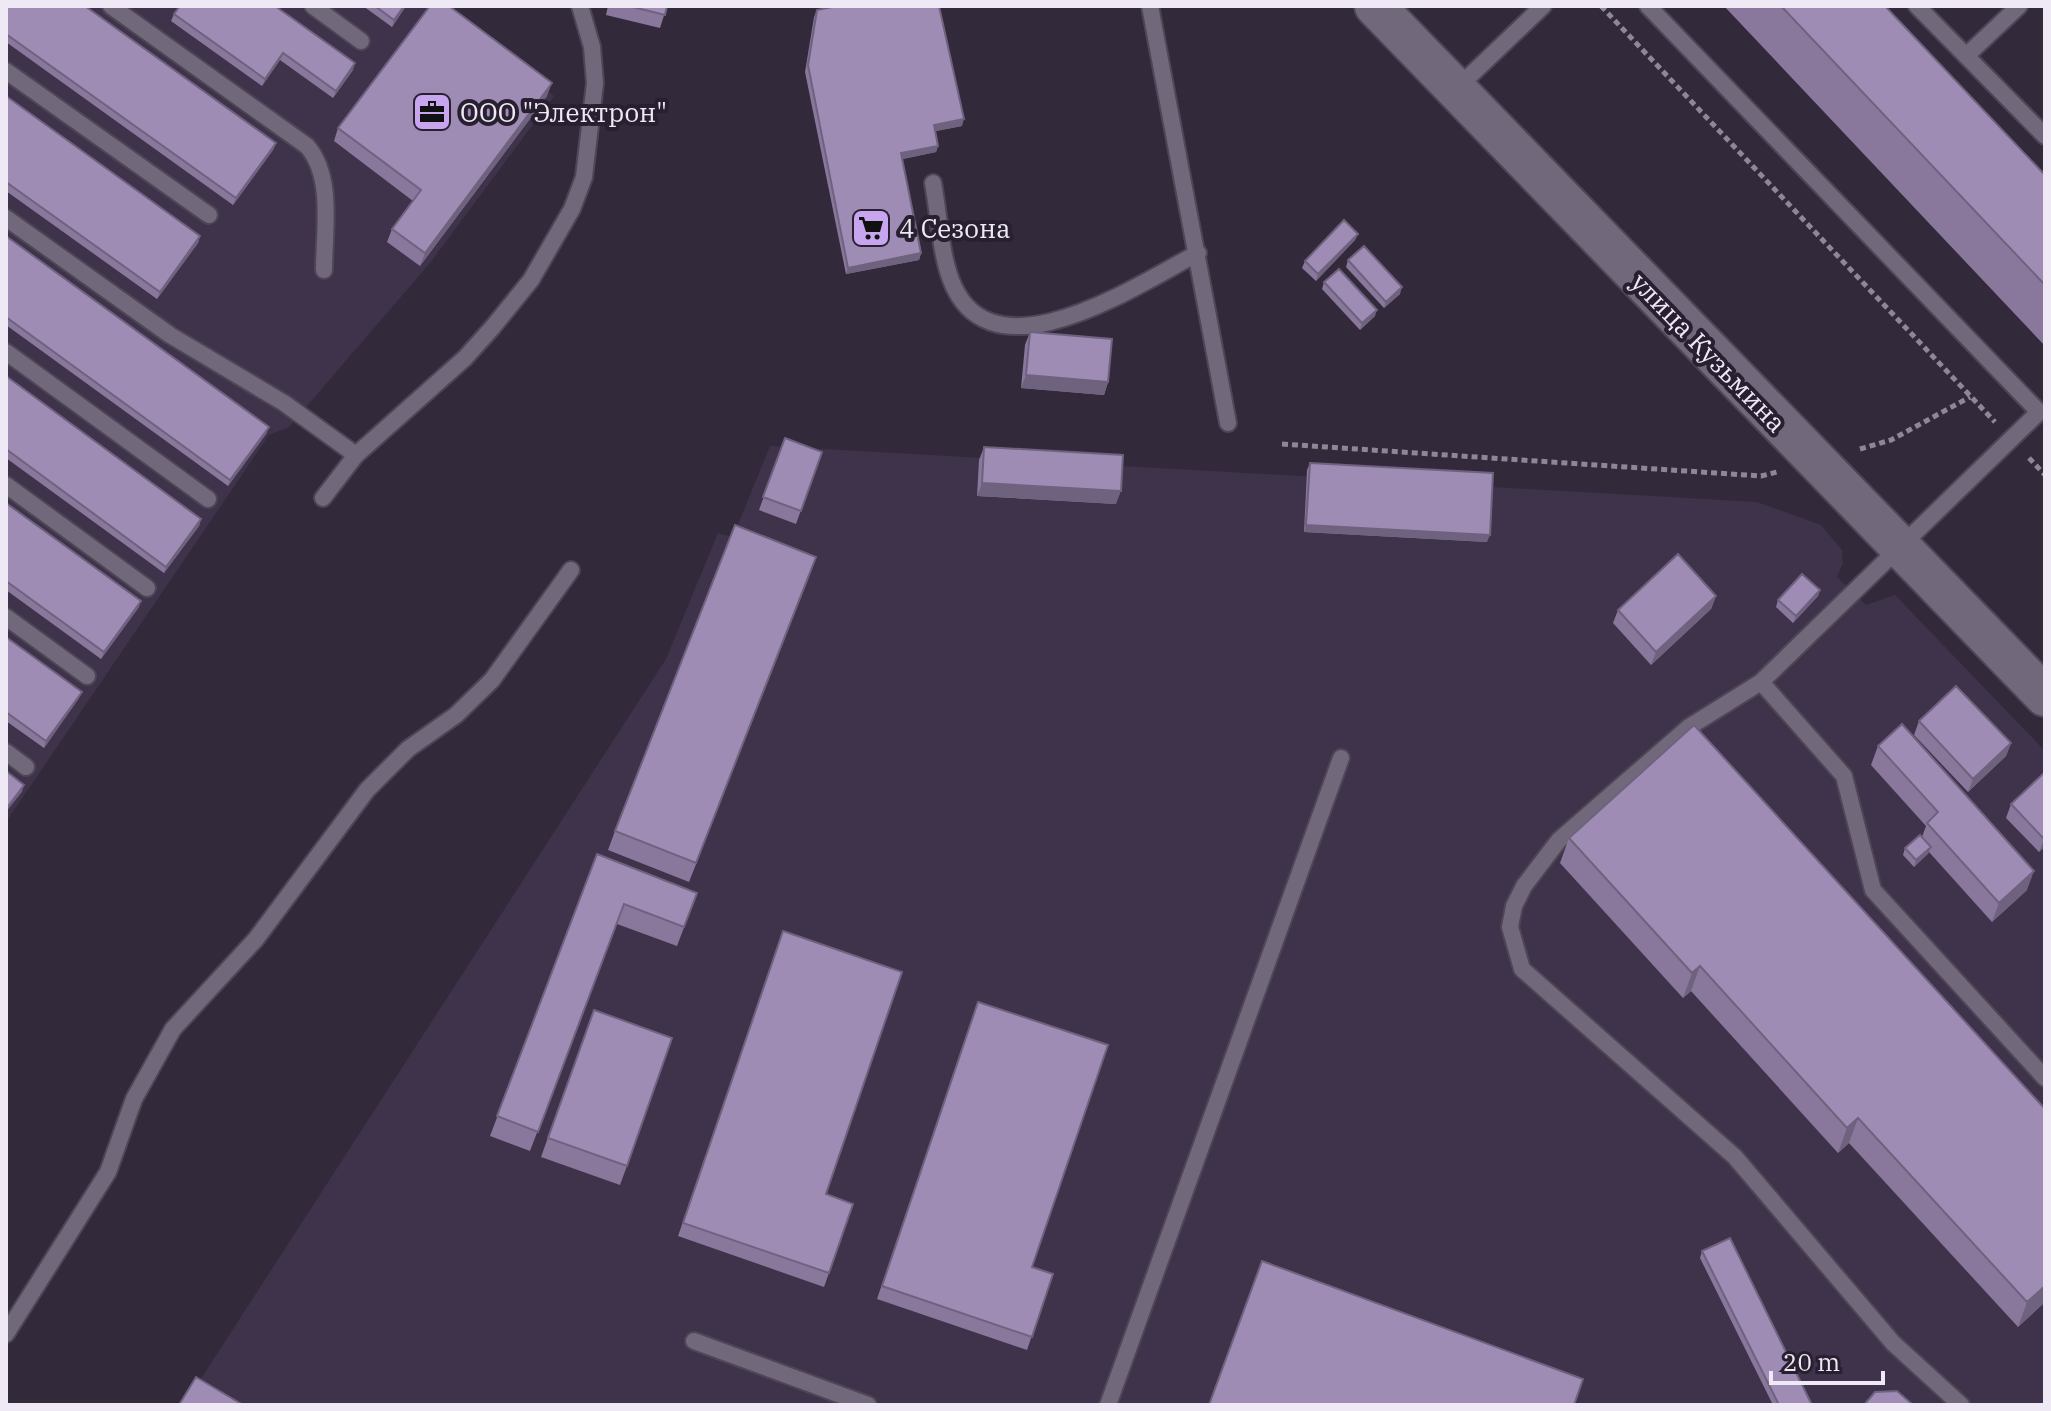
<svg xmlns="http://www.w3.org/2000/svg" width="2051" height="1411" viewBox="0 0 2051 1411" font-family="'IBM Plex Serif',serif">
  <rect width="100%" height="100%" fill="#322a3b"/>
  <path fill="#3e334a" d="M6,6H435L554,96L430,263L289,427L269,435L6,822Z
    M770,446L1757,502L1821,525L1842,550L1843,563L1837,577L1866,605L1895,595L2045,751V1405H184L666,659L718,533L733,537Z"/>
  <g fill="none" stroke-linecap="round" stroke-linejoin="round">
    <defs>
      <path id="service" d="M111,6L307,146C334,177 324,231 324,270
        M313,6L361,41
        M1150,6L1228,423
        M1648,6L2039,412L1761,682L1689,727L1559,840L1524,886L1514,906L1510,927L1522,969L1735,1157L1893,1343L1961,1405
        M1917,6L2045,136
        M1966,56L2019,6
        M6,71L209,215
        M1455,90L1543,6
        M933,183C939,214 940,251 951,280C990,384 1139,284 1198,253
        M6,218L170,335L284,403L356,455
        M6,352L208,499
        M6,485L147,588
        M323,498L356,455L465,358L492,328L531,280L572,209L584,177L595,83L592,47L580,6
        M6,617L87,676
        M1761,682L1844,776L1873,890L2045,1078
        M6,752L26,767
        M6,1334L108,1172L134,1099L173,1029L256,939L367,790L408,749L456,715L492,680L571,570
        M694,1341L868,1405
        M1108,1405L1341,758"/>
      <path id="tertiary" d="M1375,6L2045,696"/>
    </defs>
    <use href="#service" stroke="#4d4654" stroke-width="20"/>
    <use href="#tertiary" stroke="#4d4654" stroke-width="44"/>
    <path stroke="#8e8896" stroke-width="5" stroke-dasharray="6 4" stroke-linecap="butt" d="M1601,6L1995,422
      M1282,444L1761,476L1777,472
      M1860,449L1891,440L1970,397
      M2029,458L2045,475"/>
    <use href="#service" stroke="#71687c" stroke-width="16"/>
    <use href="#tertiary" stroke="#71687c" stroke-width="40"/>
  </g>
  <path fill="#89789c" d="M6,6L276,143L273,150L233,205L6,42Z
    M363,6H406L392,27Z
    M608,6H667L660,28L606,15Z
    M1724,6H1885L2045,175V346Z
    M817,10L962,126L935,131L938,146L936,152L902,159L921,253L919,260L846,274L805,72L814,17Z
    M174,14L353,70L333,98L280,60L262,86L171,21Z
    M6,96L200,236L198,243L157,299L6,191Z
    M547,96L420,266L387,242L392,229L413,201L334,141L338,128Z
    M1358,234L1355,240L1316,281L1302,268L1305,261Z
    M6,236L269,427L266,434L228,486L6,325Z
    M1348,260L1400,294L1384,308L1346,267Z
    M1324,282L1375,316L1360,330L1322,289Z
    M1030,332L1108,382L1104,395L1021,388L1025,345Z
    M6,376L201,519L199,526L164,573L6,458Z
    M785,438L822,452L796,524L759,510Z
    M984,447L1116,504L977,496L979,460Z
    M1310,463L1487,542L1304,532L1307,470Z
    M6,503L139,607L101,659L6,590Z
    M809,577L689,882L608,850L615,831Z
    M1820,590L1818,596L1793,623L1776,607L1778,600Z
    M1716,596L1711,609L1651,665L1613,623L1618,610Z
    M6,637L79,698L44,748L6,721Z
    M1919,721L2011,743L2006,756L1968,792L1914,735Z
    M1878,746L2027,890L1992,922L1929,852L1914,867L1903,855L1905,848L1922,837L1926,826L1871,765Z
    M2045,772V846L2039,852L2006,818L2011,804Z
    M1569,838L2045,1109V1302L2018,1327L1849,1143L1838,1153L1691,991L1683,998L1560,863Z
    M597,854L697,893L677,946L617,924L530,1151L490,1136Z
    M783,931L829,1273L824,1287L678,1236Z
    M978,1002L1032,1267L1053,1274L1027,1350L877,1299Z
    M594,1010L627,1166L620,1185L541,1157Z
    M1702,1251L1812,1405H1773L1700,1258Z"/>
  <path fill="#6f627f" d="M404,6H406L392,27L394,20Z
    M283,53L280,60L262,86L265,79Z
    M355,63L353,70L333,98L336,91Z
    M552,83L547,96L420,266L425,253Z
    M964,119L962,126L932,132L934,125Z
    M276,143L273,150L233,205L236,198Z
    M938,146L936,152L899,160L901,153Z
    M1358,234L1355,240L1316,281L1318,274Z
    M200,236L198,243L157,299L160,292Z
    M921,253L919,260L846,274L848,268Z
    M1402,287L1400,294L1384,308L1386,302Z
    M1377,310L1375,316L1360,330L1362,323Z
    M1026,375L1108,382L1104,395L1021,388Z
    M269,427L266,434L228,486L230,480Z
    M982,483L1121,491L1116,504L977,496Z
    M201,519L199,526L164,573L166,567Z
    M1306,525L1490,535L1487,542L1304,532Z
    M1820,590L1818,596L1793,623L1796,616Z
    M1716,596L1711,609L1651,665L1656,652Z
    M141,601L139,607L101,659L104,652Z
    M82,692L79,698L44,748L46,741Z
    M2011,743L2006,756L1968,792L1973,779Z
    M24,785L22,792L6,812V809Z
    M2045,838V846L2039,852L2044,839Z
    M1931,847L1928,854L1914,867L1916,860Z
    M2034,871L2027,890L1992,922L1999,903Z
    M1700,966L1691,991L1683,998L1692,973Z
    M1858,1118L1849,1143L1838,1153L1847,1128Z
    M2045,1286V1302L2018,1327L2027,1302Z"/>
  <path fill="#9f8cb5" stroke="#6f627f" stroke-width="2" d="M6,6H85L276,143L236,198L6,34Z
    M180,6H275L355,63L336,91L283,53L265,79L174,14Z
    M375,6H404L394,20Z
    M430,6H449L552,83L425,253L392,229L421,190L338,128Z
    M629,6H667L665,15Z
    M837,6H939L964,119L934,125L938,146L901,153L921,253L848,268L808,65L817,10Z
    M1781,6H1885L2045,175V285Z
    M6,96L200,236L160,292L6,182Z
    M1344,220L1358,234L1318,274L1305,261Z
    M6,236L269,427L230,480L6,317Z
    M1364,246L1402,287L1386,302L1348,260Z
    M1339,269L1377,310L1362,323L1324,282Z
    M1030,332L1112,339L1108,382L1026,375Z
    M6,376L201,519L166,567L6,449Z
    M785,438L822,452L801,511L763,497Z
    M984,447L1123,455L1121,491L982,483Z
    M1310,463L1493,473L1490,535L1306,525Z
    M6,503L141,601L104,652L6,581Z
    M735,525L816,557L696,863L615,831Z
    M1678,554L1716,596L1656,652L1618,610Z
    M1802,574L1820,590L1796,616L1778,600Z
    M6,637L82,692L46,741L6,712Z
    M1956,686L2011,743L1973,779L1919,721Z
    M1902,724L2034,871L1999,903L1927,823L1938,812L1878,746Z
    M1694,725L2045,1109V1286L2027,1302L1858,1118L1847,1128L1700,966L1692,973L1569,838Z
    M6,771L24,785L6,809Z
    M2045,772V838L2044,839L2011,804Z
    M1920,835L1931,847L1916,860L1905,848Z
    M597,854L697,893L684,927L624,904L538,1132L497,1116Z
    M783,931L902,972L826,1194L853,1204L829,1273L683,1223Z
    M978,1002L1108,1045L1032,1267L1053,1274L1032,1337L882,1286Z
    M594,1010L672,1038L627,1166L548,1138Z
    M1730,1238L1812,1405H1779L1702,1251Z
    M1262,1261L1583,1379L1574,1405H1209Z
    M196,1377L243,1405H179Z
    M1897,1391L1913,1405H1864L1875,1392Z"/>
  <defs>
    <symbol id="office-square" viewBox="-11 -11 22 22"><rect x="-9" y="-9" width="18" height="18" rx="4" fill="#c8a5ef" stroke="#282031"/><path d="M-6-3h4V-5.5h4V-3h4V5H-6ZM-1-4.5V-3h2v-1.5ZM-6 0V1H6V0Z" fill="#111"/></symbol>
    <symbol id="supermarket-square" viewBox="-11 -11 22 22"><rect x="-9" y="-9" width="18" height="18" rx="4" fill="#c8a5ef" stroke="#282031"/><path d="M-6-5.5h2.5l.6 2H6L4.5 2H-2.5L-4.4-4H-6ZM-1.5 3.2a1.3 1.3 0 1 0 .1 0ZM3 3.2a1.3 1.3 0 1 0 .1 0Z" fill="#111"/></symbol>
  </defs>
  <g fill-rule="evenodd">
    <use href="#office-square" x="410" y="90" width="44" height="44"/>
    <use href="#supermarket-square" x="849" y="206" width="44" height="44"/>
  </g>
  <g text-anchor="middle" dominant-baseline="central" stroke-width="8" stroke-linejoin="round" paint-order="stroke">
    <g font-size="26" fill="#eee9f4" stroke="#282031" text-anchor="start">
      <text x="460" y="112">ООО "Электрон"</text>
      <text x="899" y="228">4 Сезона</text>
    </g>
    <g font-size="26" fill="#eee9f4" stroke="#282031">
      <text transform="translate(1709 352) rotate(46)">улица Кузьмина</text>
    </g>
  </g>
  <rect width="2051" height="1411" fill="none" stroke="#eee9f4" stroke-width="16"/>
  <path d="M1771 1371v12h112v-12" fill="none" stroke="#eee9f4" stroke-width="4"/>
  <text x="1783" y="1371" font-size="24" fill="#eee9f4" stroke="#282031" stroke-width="6" paint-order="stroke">20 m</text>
</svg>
